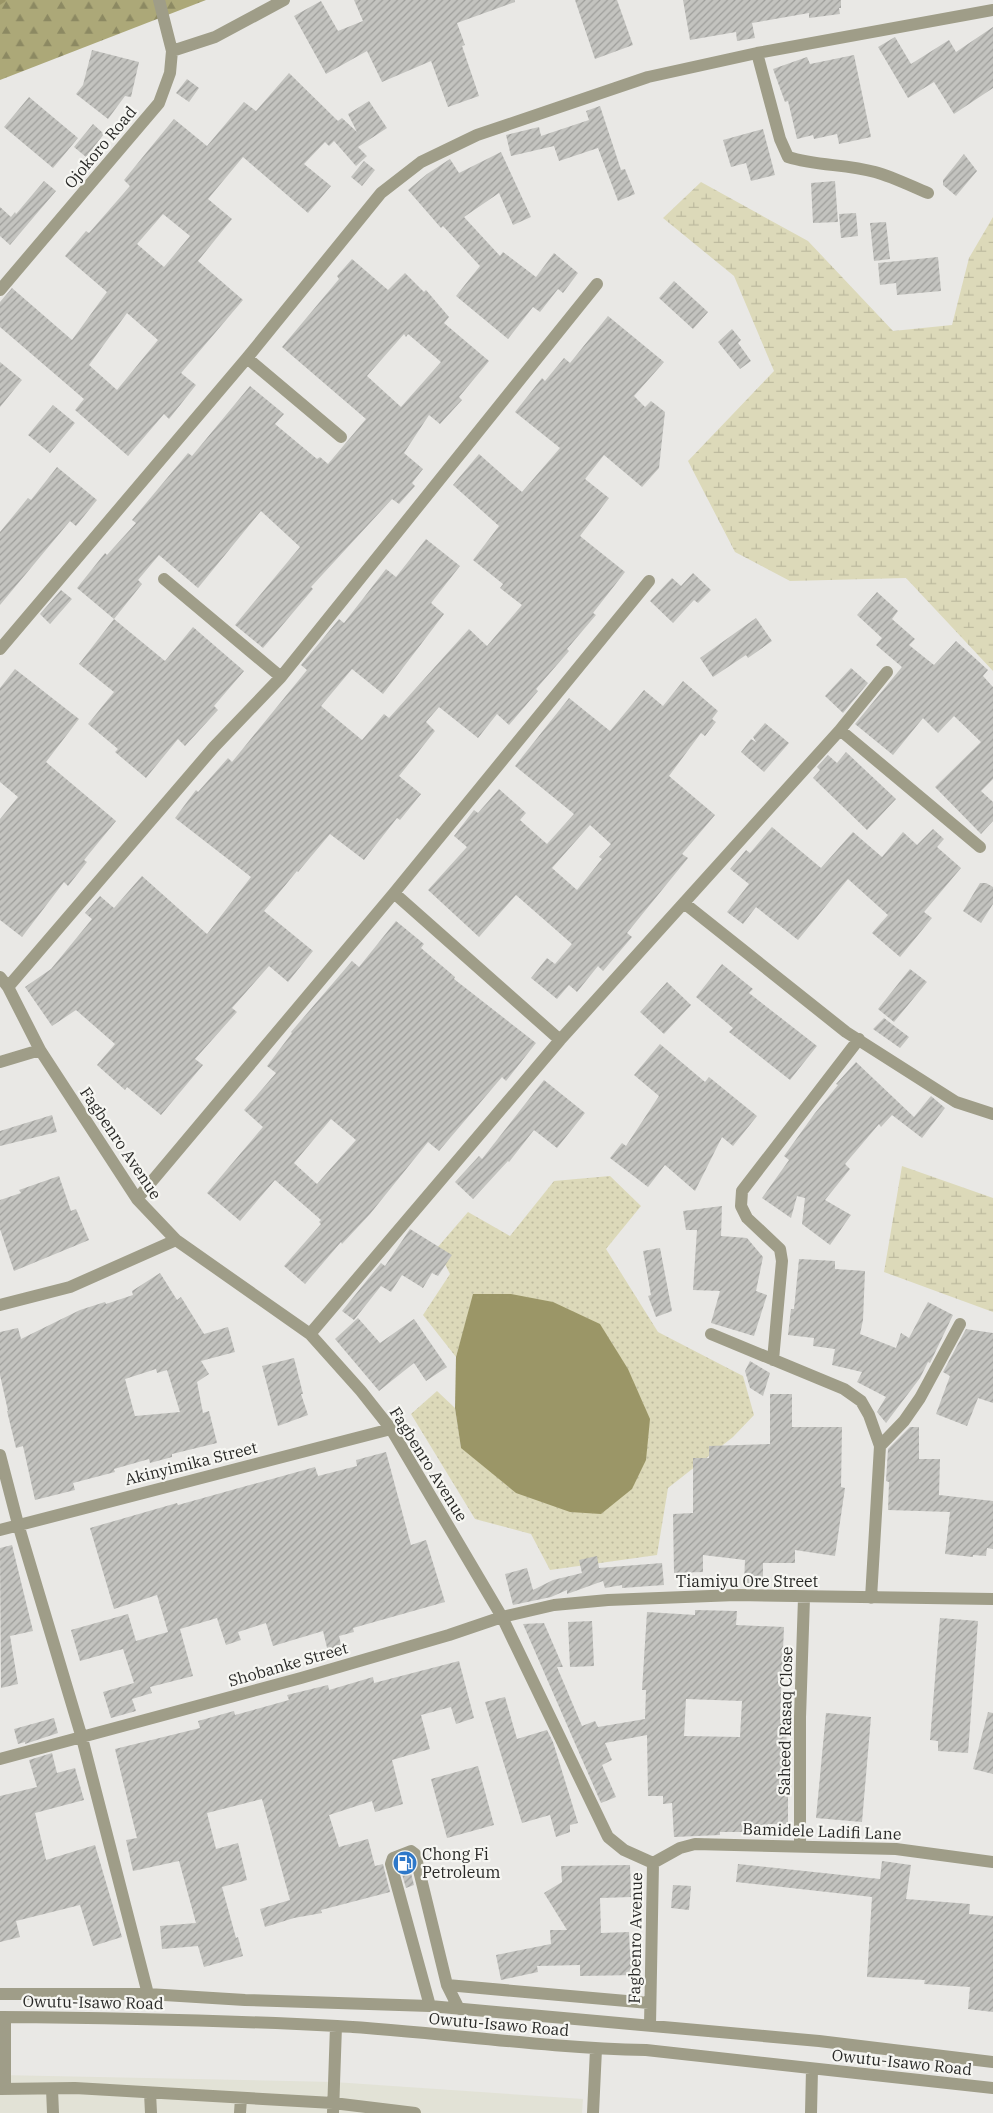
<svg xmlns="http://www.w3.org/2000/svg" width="993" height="2113" viewBox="0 0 993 2113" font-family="'IBM Plex Serif',serif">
  <defs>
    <pattern id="green-dots" width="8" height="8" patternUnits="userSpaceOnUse" patternTransform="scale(1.25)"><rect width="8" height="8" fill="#dcd9b9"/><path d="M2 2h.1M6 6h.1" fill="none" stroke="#bdba9f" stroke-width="1.8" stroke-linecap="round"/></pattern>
    <pattern id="forest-firs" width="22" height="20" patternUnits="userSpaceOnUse" patternTransform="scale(1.25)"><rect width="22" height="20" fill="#aca878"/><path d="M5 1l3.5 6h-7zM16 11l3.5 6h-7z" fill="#8c8962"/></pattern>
    <pattern id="wetland-marsh" width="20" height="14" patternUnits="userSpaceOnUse" patternTransform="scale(1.25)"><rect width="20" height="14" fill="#dcd9b9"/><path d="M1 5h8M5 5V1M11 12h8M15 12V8" fill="none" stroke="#bdba9f"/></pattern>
    <pattern id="building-hatch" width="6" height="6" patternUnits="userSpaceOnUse" patternTransform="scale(1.25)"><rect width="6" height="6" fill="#c3c3bf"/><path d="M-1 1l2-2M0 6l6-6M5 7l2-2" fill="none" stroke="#9e9e9b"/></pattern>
  </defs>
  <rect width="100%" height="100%" fill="#e9e8e5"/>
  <path fill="#e2e2d6" d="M0,2075L334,2082L583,2099L582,2113H0Z"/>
  <path fill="url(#green-dots)" d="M610,1176L641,1206L606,1249L658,1332L743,1376L754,1415L733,1437L668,1488L657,1555L550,1570L531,1534L475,1519L411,1414L437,1391L455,1408L461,1448L474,1294L456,1357L423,1315L450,1274L437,1248L468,1212L510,1236L554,1181Z"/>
  <path fill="url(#forest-firs)" d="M0,0H206L0,80Z"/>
  <path fill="url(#wetland-marsh)" d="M701,182L808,241L893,331L952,325L969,258L993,217V671L906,578L790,581L735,552L688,461L774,371L734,276L663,218Z
    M902,1166L993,1198V1312L884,1272Z"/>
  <path fill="#9b9667" d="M473,1294H511L553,1302L600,1324L628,1369L650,1419L646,1460L632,1489L601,1514L570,1512L516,1493L461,1448L455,1408L456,1357Z"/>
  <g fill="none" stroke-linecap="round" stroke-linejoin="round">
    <path stroke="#9b9667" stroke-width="5" d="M0,2L3,0"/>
  </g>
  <path fill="url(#building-hatch)" fill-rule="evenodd" d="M354,0H515V2L457,23L465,45L462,46L479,96L448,107L431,61L382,82L367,51L326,74L294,16L321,1L338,31L363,21Z
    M575,0H617L633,45L595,59Z
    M683,0H841V8H839L840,14L809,18V13L752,23L755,38L737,41L736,32L690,40Z
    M993,27V88L954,114L934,82L908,98L878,47L895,37L911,64L949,40L956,52Z
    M92,50L139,62L131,97L125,96L108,119L76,94L83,85Z
    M854,55L871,137L839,144L837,134L814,139L813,135L797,139L788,101L785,102L773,69L807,57L810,64Z
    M289,73L338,121L342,118L357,132L348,114L369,101L387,128L358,147L367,156L356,166L334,141L329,146L325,142L304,164L331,186L308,213L243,157L208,199L232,219L198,261L243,300L181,373L196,385L169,419L164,414L128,456L75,410L84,399L0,327V302L12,288L72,340L107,292L65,256L86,231L89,233L130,186L124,180L155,142L174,119L207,146L244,102L256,111ZM163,214L190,236L164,267L137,244ZM127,313L158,340L117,390L89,365Z
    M187,79L199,88L189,102L176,93Z
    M29,97L78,138L53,168L4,127Z
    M600,106L621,170L625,169L635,194L618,201L598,148L559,161L554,146L511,156L506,135L539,127L541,136L589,120L586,111Z
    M93,124L104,134L86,157L74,147Z
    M763,129L775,175L751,181L746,163L731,167L723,140Z
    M501,152L531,217L513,225L499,193L464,217L500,256L503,252L536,277L554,253L578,273L563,293L558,289L540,312L533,307L508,339L456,296L480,266L443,226L441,228L408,190L427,174L450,159L459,173Z
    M964,154L977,171L956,196L943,185V180Z
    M364,161L375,170L362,186L351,177Z
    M44,181L56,191L10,245L0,236V207L11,217L15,212L16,214Z
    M835,181L838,222L813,223L811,183Z
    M856,213L858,236L841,238L839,214Z
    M886,222L890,259L874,261L870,223Z
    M938,257L941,291L897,295L896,283L880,285L878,263Z
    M352,259L388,290L405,273L424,292L426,290L449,317L444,323L489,361L459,397L462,400L440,424L429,415L404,453L423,469L412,483L415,486L399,504L392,499L311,587L313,589L263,648L235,625L300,547L261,511L198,588L159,555L138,580L142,584L114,619L77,588L105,553L107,555L136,523L132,520L188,453L192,456L250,386L284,414L275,424L317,459L320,457L328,464L366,419L282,347L339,279L337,276ZM404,334L406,337L408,334L441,362L401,407L367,376Z
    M674,281L708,312L693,329L659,298Z
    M608,316L664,362L634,396L645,407L651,401L665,412L659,468L642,487L604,455L585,479L609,498L580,536L625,572L593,613L596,615L567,649L569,651L536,689L538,691L509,725L497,714L478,738L439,707L426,722L435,731L399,776L421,794L400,820L397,818L364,860L330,834L298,872L297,871L264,911L313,951L288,982L269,966L232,1008L237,1012L195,1059L203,1065L161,1115L127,1087L125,1090L97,1065L115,1044L76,1010L52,1026L25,987L51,969L92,919L85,913L100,896L114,908L142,876L207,934L251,877L175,818L196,790L198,792L228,758L232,762L307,670L301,665L339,619L344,623L386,569L396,577L426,539L460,566L431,603L444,614L383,694L352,669L321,706L362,740L384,714L389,718L469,629L487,646L522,605L500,588L503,584L473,560L499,526L453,485L479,454L522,492L560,448L515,412L542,378L545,381L564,358L570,363Z
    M732,329L741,340L738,343L751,361L740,369L718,342Z
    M0,362L22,380L0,407Z
    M53,405L75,423L50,453L28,435Z
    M57,467L97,500L76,526L70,521L0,605V532L28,498L31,500Z
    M693,573L711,590L698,603L694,600L673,623L650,601L672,578L681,586Z
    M61,590L72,599L50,624L40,614Z
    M877,592L898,611L892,619L915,639L909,645L934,665L956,641L988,670L983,676L993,687V779L981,791L993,802V821L981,834L935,787L981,742L954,716L938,733L923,718L893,755L855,724L902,667L876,645L882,638L857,615Z
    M756,618L772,641L748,658L746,655L713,677L700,658Z
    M114,619L165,661L193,627L244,671L214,706L218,710L185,746L178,739L146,778L115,752L118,749L88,724L114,692L79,664Z
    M851,668L868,683L843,713L825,696Z
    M15,669L79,719L46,762L116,821L84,860L87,862L68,886L64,882L22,937L0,920V819L18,797L0,782V688Z
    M683,681L718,711L712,719L716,722L705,736L701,733L669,776L715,815L682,854L688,858L627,933L632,937L603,971L598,966L577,992L569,985L557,999L531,978L547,958L555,964L572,944L516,895L479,937L428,890L467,847L454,836L474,810L478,813L499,789L526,813L520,820L547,844L574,814L515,766L569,698L610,731L644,690L663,706ZM590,825L611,844L599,857L602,859L577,890L552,868Z
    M765,723L789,743L764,772L741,752L751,739L756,742L753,737Z
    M846,752L896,799L867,830L813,778L820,770L817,767L828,755L837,763Z
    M772,827L821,868L853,832L882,857L903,832L917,845L933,829L944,839L937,847L961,868L924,912L932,918L900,957L872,933L888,915L848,879L798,940L756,907L743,924L727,912L749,884L730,869L746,850L750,853Z
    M980,883H986L993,887V904L981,923L963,911Z
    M396,921L424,944L421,948L455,977L454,979L536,1043L506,1081L502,1077L439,1151L428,1142L370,1214L342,1244L341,1242L305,1284L284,1266L321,1224L319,1222L321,1220L275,1180L240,1221L207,1193L263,1127L244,1110L276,1073L267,1066L292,1033L291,1032L352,961L359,967ZM331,1119L356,1140L317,1184L294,1163Z
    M722,964L753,989L749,993L817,1046L790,1080L729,1032L733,1028L696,997Z
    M910,969L927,982L894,1022L878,1009Z
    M667,982L691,1005L664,1034L640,1012Z
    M884,1018L909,1037L900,1048L873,1029Z
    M660,1044L705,1082L709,1077L757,1116L733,1146L722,1137L695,1191L665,1165L648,1187L610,1158L622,1143L626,1146L659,1096L634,1075Z
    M856,1062L914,1117L931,1096L945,1108L922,1138L892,1115L881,1127L879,1124L845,1164L850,1169L825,1200L851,1215L830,1245L802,1224L805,1198L797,1196L791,1218L762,1198L789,1160L784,1156L815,1113L838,1085L836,1084Z
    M544,1080L585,1113L557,1148L534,1130L509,1162L508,1161L473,1199L455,1182L479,1156L482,1159Z
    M52,1115L57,1132L0,1146V1131Z
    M59,1176L71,1211L76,1209L89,1240L14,1271L0,1229V1200L21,1193L19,1190Z
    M722,1206L721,1236L747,1238L763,1257L756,1291L767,1295L754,1336L711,1323L720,1291L693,1290L697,1230H686L683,1211Z
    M410,1229L452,1255L438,1276L432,1273L423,1288L402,1275L391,1292L381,1286L354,1320L342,1311L381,1263L385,1266Z
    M660,1248L672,1311L656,1317L648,1296L651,1295L643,1251Z
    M799,1259L835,1261V1269L865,1271L863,1320L860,1334L896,1348L901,1333L909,1338L928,1302L953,1315L930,1363L928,1362L920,1378L886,1423L877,1412L886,1397L857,1382L862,1372L832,1365L835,1349L813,1346L814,1338L788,1335L791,1309H794Z
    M160,1273L177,1300L181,1297L204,1334L228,1327L235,1352L201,1361L209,1374L197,1382L203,1413L209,1411L217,1443L172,1454V1457L150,1463L149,1459L114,1469L115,1472L73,1483L75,1490L35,1500L23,1446L16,1448L7,1411H8L0,1375V1332L18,1328L21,1339L80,1310L105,1302L106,1304L133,1295L132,1291ZM156,1369L157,1373L167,1370L180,1412L135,1416L125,1379Z
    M358,1318L380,1343L414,1319L447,1367L426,1381L414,1363L379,1391L335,1339Z
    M966,1329L993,1333V1403L978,1398L967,1426L936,1414L950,1376L943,1372Z
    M294,1358L303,1394H301L308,1415L278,1426L262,1366Z
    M750,1361L770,1373L763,1396L750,1388L745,1371Z
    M770,1394H792V1427H842L841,1487L845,1488L835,1556L795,1550V1563H763V1583H744L745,1560L703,1555V1572L674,1573L673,1514L693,1513V1458H709V1446L770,1444Z
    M910,1427H919V1459H940L939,1495L993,1501V1549L987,1548L986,1556L973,1555V1557L945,1554L950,1512L888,1510L889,1482L886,1481L888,1449Z
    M386,1452L411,1545L426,1540L445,1602L353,1628L354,1632L339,1636L343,1653L329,1656L323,1631L273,1646L266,1623L238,1632L241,1640L226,1645L217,1618L180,1629L193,1676L150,1687L152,1693L132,1699L136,1711L111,1718L103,1692L134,1683L123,1649L80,1661L71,1630L128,1614L136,1641L168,1632L157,1595L114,1609L90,1528L177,1503L178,1505L315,1467L318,1476L357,1466L356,1460Z
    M12,1545L33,1631L10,1636L18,1684L1,1688L0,1548Z
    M597,1556L599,1568L662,1563L664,1585L622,1588V1585L605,1588L603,1581L567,1594V1590L551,1597L513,1605L505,1574L527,1568L533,1590L553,1580L582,1573L579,1560Z
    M695,1610L737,1611L736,1625L784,1627L780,1720H787L785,1796H788V1824H768V1832H720V1835L674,1837L672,1803L663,1804V1796H648L647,1735L605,1743L612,1760L602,1765L616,1797L601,1803L523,1624L544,1623L563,1667H557L582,1726L595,1721L598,1727L645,1719L646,1690H642L647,1612L695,1615ZM686,1699L742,1701L740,1737L684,1736Z
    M940,1618L978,1621L968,1753L938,1751V1741L930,1740Z
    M592,1621L594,1666L570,1667L568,1622Z
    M459,1661L474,1718L456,1724L451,1707L421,1715L430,1749L392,1760L403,1804L375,1812L372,1801L329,1815L339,1847L368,1839L375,1866L383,1864L390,1892L321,1910L322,1913L294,1918L265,1927L260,1909L290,1900L262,1799L207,1813L216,1849L238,1843L247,1880L222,1887L236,1938L238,1937L243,1956L204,1967L198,1946L162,1949L160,1926L196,1923L179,1861L133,1871L126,1840L137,1838L115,1749L200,1728L198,1721L234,1711L235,1715L289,1700L287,1695L328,1685L329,1690L373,1677L374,1683Z
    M505,1697L517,1739L547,1730L553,1742L578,1823L570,1825V1832L556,1837L550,1815L522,1823L485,1702Z
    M988,1712L993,1713V1774L973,1769Z
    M826,1713L871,1717L862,1822L816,1818Z
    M54,1718L58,1733L25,1744V1742L18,1744L14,1729Z
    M52,1753L57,1773L75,1768L84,1800L35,1813L46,1860L95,1845L122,1937L93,1946L80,1905L16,1921L20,1937L0,1942V1796L37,1787L29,1760Z
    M478,1766L494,1825L447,1838L431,1779Z
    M408,1861L414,1885L406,1888L399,1864Z
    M882,1861L911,1865L906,1899L970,1904L969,1914L993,1916V2012L968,2009L970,1987L924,1984L925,1980L867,1977L872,1897L736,1882L738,1864L880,1879Z
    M630,1865L631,1897L600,1898L601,1933L629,1932L630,1954H635L636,1975L580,1976V1965L537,1966L538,1972L501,1980L496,1955L551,1944L550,1930H567L544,1893L562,1882L561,1866Z
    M673,1885L691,1886L689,1910L671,1908Z"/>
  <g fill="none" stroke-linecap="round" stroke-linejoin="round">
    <path stroke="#9f9d88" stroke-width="12" d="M172,51L215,37L284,0
      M757,53L780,139L788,157C816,166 846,164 875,172C893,177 911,186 928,193
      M0,290L159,103L170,73L172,51L159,0
      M247,358L341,437
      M164,579L281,677
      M0,649L247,358L381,193L421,162L477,135L648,77L757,53L993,10
      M840,730L980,847
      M394,893L560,1040
      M684,903L846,1032L956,1102L993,1114
      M0,977L8,987L40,1050L137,1199L176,1240L310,1334L361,1391L391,1429L502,1617L608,1837L624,1850L653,1863L650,2025
      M8,987L214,747L281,677L597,284
      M0,1062L40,1050
      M137,1199L394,893L649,581
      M0,1305L70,1287L176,1240
      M310,1334L560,1040L840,730L887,672
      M711,1334L844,1389L861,1401L869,1415L880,1446L871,1598
      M773,1360L782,1261L780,1249L747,1218L741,1206L742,1191L859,1039
      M880,1446L904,1421L920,1398L960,1324
      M0,1455L18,1524L82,1738L148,1994
      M0,1530L391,1429
      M0,1759L301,1678L449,1635L502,1617L554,1605L608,1600L736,1595L993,1599
      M800,1845V1717L804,1598
      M653,1863L680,1848L695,1844L896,1849L993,1862
      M447,1985L649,2003
      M0,1994H148L245,2000L430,2006L819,2041L993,2062
      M430,2006L391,1864L393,1858L411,1851L415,1854L447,1985L459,2009
      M0,2017C112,2018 224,2020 337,2026C440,2032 542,2048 646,2050L993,2088
      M5,2017V2089
      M0,2089L75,2088L333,2103L415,2113
      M52,2089L53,2113
      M150,2093L151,2113
      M240,2113L241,2098
      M333,2113L336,2026
      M593,2113L596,2049
      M811,2113L812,2069"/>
  </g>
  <defs>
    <symbol id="fuel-disc" viewBox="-11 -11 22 22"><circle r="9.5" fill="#2e78c9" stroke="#f6f6f2"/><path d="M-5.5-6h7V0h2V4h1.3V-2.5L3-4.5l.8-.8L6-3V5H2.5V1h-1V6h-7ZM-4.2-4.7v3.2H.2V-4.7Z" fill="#fff"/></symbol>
  </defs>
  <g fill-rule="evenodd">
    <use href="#fuel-disc" x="391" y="1849" width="28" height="28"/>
  </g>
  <g text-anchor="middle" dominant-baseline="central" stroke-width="4.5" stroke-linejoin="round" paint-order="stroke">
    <g font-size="16" fill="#292927" stroke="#f6f6f2">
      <text transform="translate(100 147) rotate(-50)">Ojokoro Road</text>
      <text transform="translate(121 1143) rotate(56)">Fagbenro Avenue</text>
      <text transform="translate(191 1463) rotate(-14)">Akinyimika Street</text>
      <text transform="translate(429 1464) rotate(58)">Fagbenro Avenue</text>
      <text x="747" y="1581">Tiamiyu Ore Street</text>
      <text transform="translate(288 1664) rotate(-16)">Shobanke Street</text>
      <text transform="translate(785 1721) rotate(-89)">Saheed Rasaq Close</text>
      <text transform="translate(822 1831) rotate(2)">Bamidele Ladifi Lane</text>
      <text transform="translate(635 1938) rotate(-89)">Fagbenro Avenue</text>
      <text transform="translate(93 2002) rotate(1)">Owutu-Isawo Road</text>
      <text transform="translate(499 2024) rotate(5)">Owutu-Isawo Road</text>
      <text transform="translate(902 2062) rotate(6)">Owutu-Isawo Road</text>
    </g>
    <g font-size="16" fill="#292927" stroke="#f6f6f2" text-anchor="start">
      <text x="422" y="1854">Chong Fi<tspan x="422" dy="18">Petroleum</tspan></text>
    </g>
  </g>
</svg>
